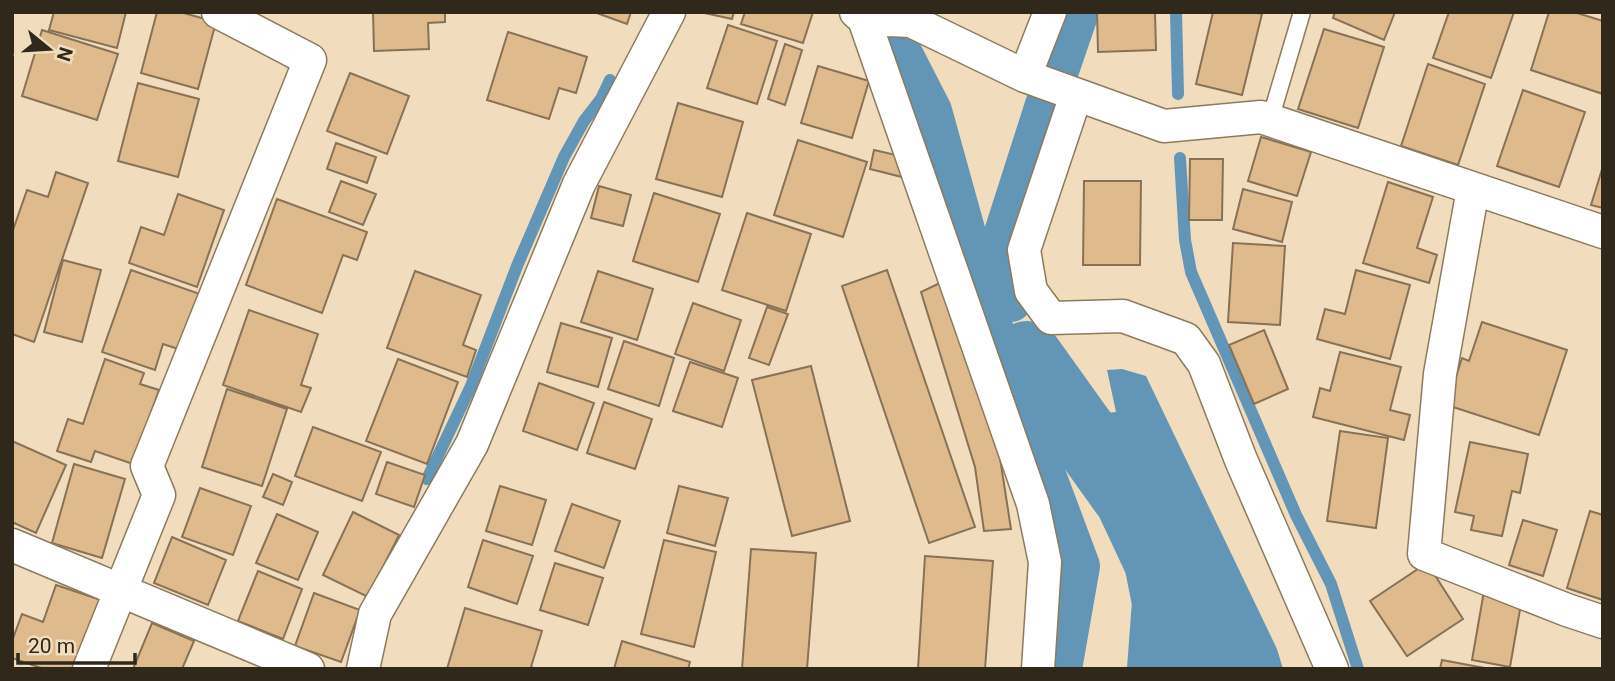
<svg xmlns="http://www.w3.org/2000/svg" width="1615" height="681" viewBox="0 0 1615 681" font-family="Roboto,sans-serif">
  <rect width="100%" height="100%" fill="#f1ddbd"/>
  <path fill="#6395b7" d="M1122,369L1146,376L1277,649L1283,669H1179L1184,612L1165,506L1119,439L1109,436L1105,413L1116,412L1107,370Z"/>
  <g fill="none" stroke-linecap="round" stroke-linejoin="round">
    <path stroke="#6395b7" stroke-width="12" d="M1176,12L1178,94
      M1180,158L1185,240L1191,272L1296,515L1331,584L1358,669
      M427,479L471,386L517,266L564,157L584,121L601,99L610,80"/>
    <path stroke="#6395b7" stroke-width="42" d="M884,12L891,33L931,111L986,309L1009,379L1079,566L1061,669
      M1011,301L998,255L1045,108L1078,12"/>
    <path stroke="#6395b7" stroke-width="70" d="M1027,356L1130,500L1159,562L1167,602L1162,669"/>
  </g>
  <path fill="#dfba8d" stroke="#887257" stroke-width="2" d="M54,12H126L117,48L49,30Z
    M157,12H180L216,22L198,89L141,73Z
    M373,12H445V22L428,23L429,49L374,51Z
    M594,12H631L627,24Z
    M700,12H734L732,19Z
    M745,12H813L803,43L741,24Z
    M1097,12H1155L1156,50L1098,52Z
    M1213,12H1253L1262,14L1242,95L1196,84Z
    M1335,12H1395L1384,40L1333,18Z
    M1449,12H1514L1491,78L1433,58Z
    M1549,12H1574L1603,21V94L1531,70Z
    M728,25L777,41L757,104L707,88Z
    M1324,29L1384,47L1358,128L1298,109Z
    M42,30L118,54L97,120L22,96Z
    M508,32L587,57L576,93L559,88L549,119L487,100Z
    M785,44L802,50L785,105L768,99Z
    M1428,64L1485,84L1458,165L1401,146Z
    M818,66L869,81L852,138L801,123Z
    M350,73L409,96L387,154L327,131Z
    M138,83L199,99L178,177L118,161Z
    M1523,90L1585,112L1559,187L1497,166Z
    M678,103L743,122L722,197L656,179Z
    M1261,137L1311,152L1297,196L1248,181Z
    M798,140L867,162L843,237L774,215Z
    M336,143L376,157L367,183L327,169Z
    M874,150L896,155L902,177L870,169Z
    M1190,159H1223L1222,220H1189Z
    M1603,166V208L1591,205Z
    M56,172L88,183L34,342L12,334V233L27,190L48,197Z
    M341,181L376,194L363,225L329,212Z
    M1084,181H1141L1140,265H1083Z
    M1388,182L1433,197L1417,248L1437,255L1429,283L1363,263Z
    M599,186L631,195L623,226L591,218Z
    M1243,189L1292,202L1282,242L1233,229Z
    M654,193L720,214L698,282L633,261Z
    M178,194L224,210L197,287L129,263L141,227L164,235Z
    M277,199L367,232L357,260L343,255L322,313L246,285Z
    M747,213L811,234L786,311L722,290Z
    M1233,243L1285,246L1280,325L1228,322Z
    M63,260L101,270L82,342L44,332Z
    M131,270L200,294L181,350L163,344L155,370L102,352Z
    M887,270L975,527L929,543L842,286Z
    M1356,270L1410,285L1390,359L1317,339L1325,309L1345,314Z
    M415,271L481,295L463,345L476,350L467,377L387,348Z
    M598,271L653,289L637,340L581,322Z
    M942,282L1000,458L1011,529L984,531L975,467L921,292Z
    M693,303L741,320L724,371L675,354Z
    M767,307L788,314L769,365L749,358Z
    M249,310L318,334L301,385L311,388L301,412L223,385Z
    M1482,322L1567,350L1539,435L1447,405L1462,358L1469,361Z
    M561,323L612,338L598,387L547,372Z
    M1264,330L1288,389L1254,404L1229,345Z
    M624,341L674,358L659,406L608,389Z
    M1340,352L1401,367L1390,410L1410,415L1404,440L1313,417L1320,388L1330,391Z
    M105,359L144,373L140,384L159,390L133,464L95,451L91,462L57,451L68,419L83,424Z
    M398,359L458,382L427,464L366,441Z
    M690,362L738,378L722,427L673,411Z
    M811,366L850,521L792,536L752,380Z
    M539,383L594,403L577,450L523,431Z
    M227,389L287,409L262,486L202,467Z
    M604,402L652,419L635,469L587,453Z
    M313,427L381,452L362,501L295,476Z
    M1340,431L1388,438L1376,528L1327,521Z
    M12,441L66,465L36,533L12,522Z
    M1470,442L1528,454L1520,493L1512,491L1502,536L1471,530L1474,516L1455,512Z
    M387,462L425,475L414,507L376,494Z
    M74,464L125,479L102,558L52,543Z
    M273,474L292,482L283,505L263,497Z
    M500,486L546,500L532,545L486,531Z
    M679,486L728,498L715,546L667,533Z
    M200,488L251,506L233,555L182,537Z
    M572,504L620,521L604,568L555,551Z
    M1590,511L1603,515V600L1567,588Z
    M353,512L399,535L368,597L323,575Z
    M277,514L318,532L298,580L256,563Z
    M1523,520L1557,530L1543,576L1509,565Z
    M172,537L226,560L208,605L154,583Z
    M483,540L533,556L517,604L468,587Z
    M664,540L716,552L694,647L641,634Z
    M751,549L816,553L807,669H742Z
    M925,556L993,561L985,669H918Z
    M555,563L603,578L588,625L540,610Z
    M1427,563L1463,619L1407,656L1370,601Z
    M258,571L302,589L283,639L238,621Z
    M56,585L101,600L77,669H44L12,658V641L22,614L43,622Z
    M1484,591L1522,598L1510,667L1472,660Z
    M314,593L360,610L341,662L295,646Z
    M465,608L542,631L531,667L537,669H447Z
    M152,623L194,641L182,669H133Z
    M622,641L690,662L688,669H614Z
    M1442,660L1490,669H1440Z"/>
  <g fill="none" stroke-linecap="round" stroke-linejoin="round">
    <defs>
      <path id="lane" d="M1270,120L1302,12"/>
      <path id="street" d="M856,12L864,19L1033,504L1045,562L1038,669
        M864,19L911,21L1025,76L1164,126L1261,117L1603,232
        M1025,76L1050,12
        M1076,95L1024,250L1031,291L1051,318L1123,316L1186,339L1204,364L1241,460L1332,669
        M1473,189L1440,374L1424,554L1567,610L1603,622
        M12,545L308,669
        M89,669L159,495L147,466L310,60L218,12
        M363,669L375,614L472,444L579,184L669,12"/>
    </defs>
    <use href="#lane" stroke="#8c7b5d" stroke-width="19"/>
    <use href="#street" stroke="#8c7b5d" stroke-width="35"/>
    <use href="#lane" stroke="#fff" stroke-width="16"/>
    <use href="#street" stroke="#fff" stroke-width="32"/>
  </g>
  <rect width="1615" height="681" fill="none" stroke="#2f281b" stroke-width="28"/>
  <g transform="translate(49 49) rotate(108)" stroke="#f1ddbd" stroke-width="5" paint-order="stroke">
  <path d="M0-5L12 26L0 18L-12 26Z" fill="#2f281b"/>
  <text y="-10" font-size="19" font-weight="bold" text-anchor="middle" fill="#2f281b">N</text>
  </g>
  <path d="M18 653v10h117v-10" fill="none" stroke="#2f281b" stroke-width="3.5"/>
  <text x="28" y="653" font-size="21" fill="#2f281b" stroke="#f1ddbd" stroke-width="5" paint-order="stroke">20 m</text>
</svg>
